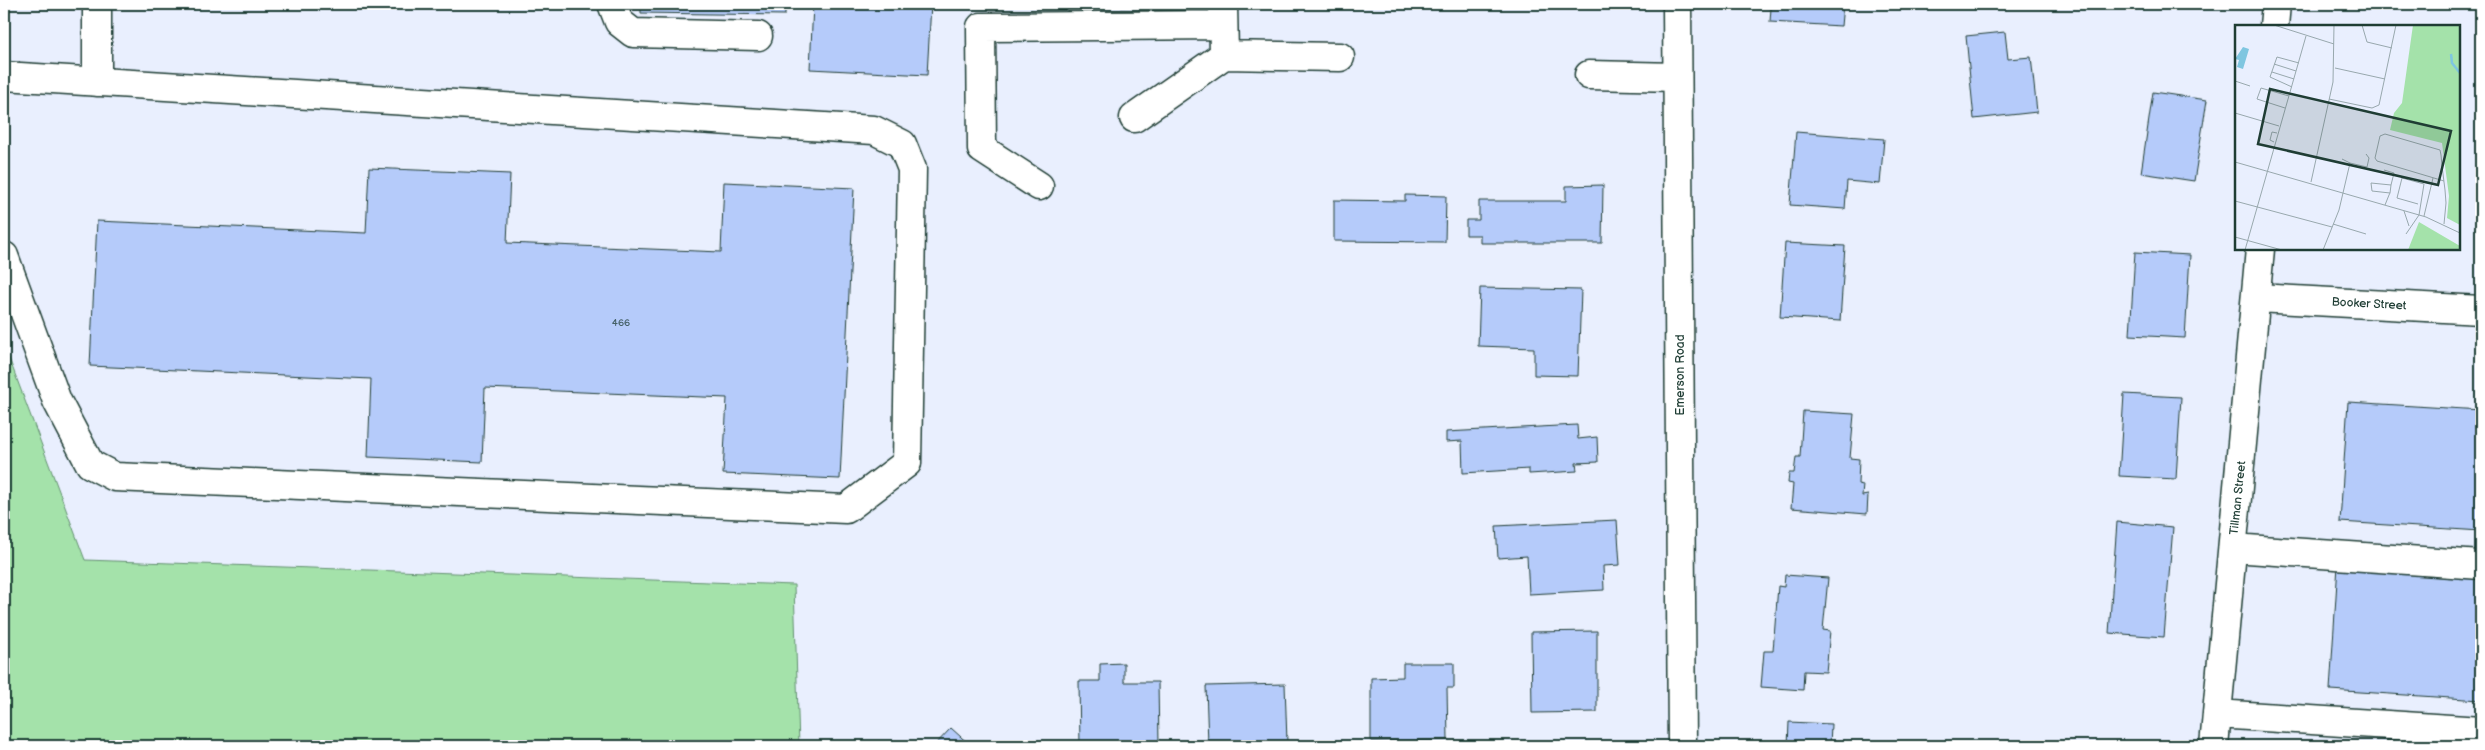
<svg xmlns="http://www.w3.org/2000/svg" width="2485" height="750" viewBox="0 0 2485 750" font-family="'Balsamiq Sans',sans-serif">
  <rect width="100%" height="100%" fill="#e9effe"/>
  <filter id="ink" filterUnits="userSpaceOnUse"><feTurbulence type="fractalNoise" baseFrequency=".02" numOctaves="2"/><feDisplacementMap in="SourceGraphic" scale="10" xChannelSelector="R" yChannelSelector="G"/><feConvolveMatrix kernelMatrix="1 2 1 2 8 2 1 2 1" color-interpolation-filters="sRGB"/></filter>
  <g filter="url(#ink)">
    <path fill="#a4e2aa" stroke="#62906f" d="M4,345L85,560L794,585L799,746H4Z"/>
    <path fill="#b5cbfa" stroke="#1f3d34" d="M641,4H785V15L641,13Z
      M813,4H931L927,75L810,69Z
      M1121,4H1174V6L1121,7Z
      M1762,4H1843L1841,26L1770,22L1771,8L1762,7Z
      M2005,32L2008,59L2031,57L2037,112L1974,119L1966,36Z
      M2153,92L2207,100L2194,181L2141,173Z
      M1796,132L1884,139L1880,184L1847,181L1845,209L1790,205Z
      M369,168L510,174L507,243L721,252L724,182L854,188L840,479L723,474L727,398L485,388L482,462L368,457L371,379L90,366L97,221L366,233Z
      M1603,185L1602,243H1480V235H1466V220H1479V201H1566V186Z
      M1405,195L1446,196L1445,242L1334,241V200L1405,201Z
      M1785,243L1845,246L1840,321L1780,317Z
      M2135,252L2190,255L2185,338L2130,335Z
      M1480,288L1581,290L1578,376L1534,375V348L1478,346Z
      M2124,394L2181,397L2176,479L2119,476Z
      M2348,402L2481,410V531L2340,522Z
      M1803,411L1854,414L1850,458L1859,459L1858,484L1863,485L1862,496L1868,495L1867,514L1791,508L1793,484L1788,483L1789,473H1794L1796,457H1800Z
      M1577,425L1578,439L1597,437L1598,462L1576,463L1577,471L1529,474V469L1463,473L1462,441L1446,442V432Z
      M1617,520L1620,565L1603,566L1604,590L1529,594L1527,556L1498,558L1496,526Z
      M2117,522L2173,527L2164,637L2109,633Z
      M2338,565L2481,574V700L2330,690Z
      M1785,575L1828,578L1823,630L1830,631L1826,672L1804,671L1803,690L1761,687L1764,651H1773L1778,586L1784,587Z
      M1597,631V712L1532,713L1531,632Z
      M1124,663V682H1158L1159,745L1080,746L1079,681H1100V664Z
      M1403,663H1454V688H1447L1448,740L1371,741V678L1403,677Z
      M1285,684L1287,742L1208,745L1206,686Z
      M1789,722L1831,724L1830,746H1779H1788Z
      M951,728L971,746H934Z"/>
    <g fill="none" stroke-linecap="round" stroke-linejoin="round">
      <defs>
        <path id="minor" d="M612,4L619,22L633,33L758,36
          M1223,4L1224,55L1340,57
          M1677,4L1682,746
          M2274,26L2276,4
          M1589,75L1677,77
          M4,76L874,130L902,144L912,169L907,463L846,509L115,477L90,464L57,401L4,256
          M97,82V4
          M1134,118L1224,55
          M1039,186L982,149L981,27L1223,25
          M2257,298L2481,310
          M2233,548L2481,565
          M2217,714L2481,731
          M2214,746L2260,249"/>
      </defs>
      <use href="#minor" stroke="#1f3d34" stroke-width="31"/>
      <use href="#minor" stroke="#fff" stroke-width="28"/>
    </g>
  </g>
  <g text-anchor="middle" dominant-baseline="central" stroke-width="4" stroke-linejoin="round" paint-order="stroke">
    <g font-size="10" fill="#446066">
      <text x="621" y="323">466</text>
    </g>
    <g font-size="12" fill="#1f3d34" stroke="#fff">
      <text transform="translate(2369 304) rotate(3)">Booker Street</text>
      <text transform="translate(1680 375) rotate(-90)">Emerson Road</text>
      <text transform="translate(2238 498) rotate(-84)">Tillman Street</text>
    </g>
  </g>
  <g transform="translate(2235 25)">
    <rect width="225" height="225" fill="#e9effe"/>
    <path d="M178,0H225V200L212,193L214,171L207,118L155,105L159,88L167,78ZM184,197L225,221V225H173Z" fill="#a4e2aa"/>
    <path d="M8,22L14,24L8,44L2,42L4,35L0,34Z" fill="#7fc6e0"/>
    <path fill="none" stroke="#7fc6e0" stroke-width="2.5" d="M216,29L217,38L225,48"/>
    <path fill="none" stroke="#98a8ad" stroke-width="1" d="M39,0L99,19M127,0L132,17L157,23M39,39L61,46M100,43L150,54M37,47L59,54M0,56L15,61M57,62L35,52L42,32L64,38M94,74L137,83L144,80L161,0M50,83L22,74L26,63L54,71M0,88L44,101M39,117L35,115L37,107L42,108M0,137L191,192L225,208M115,138L132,142L134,133L131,129M149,145L159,148L156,160M76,157L98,57L99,0M0,176L97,202M150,180L154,170L155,168L156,160L136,158L137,166L155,168M169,186L174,201M189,191L198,153M98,199L131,209M209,199L211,178L210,165L207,141L206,130L205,125L150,109L145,111L140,133L142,136L209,156M171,209L184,190L189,159L167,153L162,173L183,179M0,212L47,225M10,225L71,11M88,225L104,185L115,138L107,134"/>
    <path fill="#1f3d34" fill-opacity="0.15" stroke="#1f3d34" stroke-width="2.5" d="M35,64L216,106L203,160L23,119Z"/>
    <rect width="225" height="225" fill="none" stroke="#1f3d34" stroke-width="2.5"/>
  </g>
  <rect width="2485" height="750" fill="none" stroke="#fff" stroke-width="20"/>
  <rect x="10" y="10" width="2465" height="730" fill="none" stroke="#1f3d34" stroke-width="2" filter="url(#ink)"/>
</svg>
